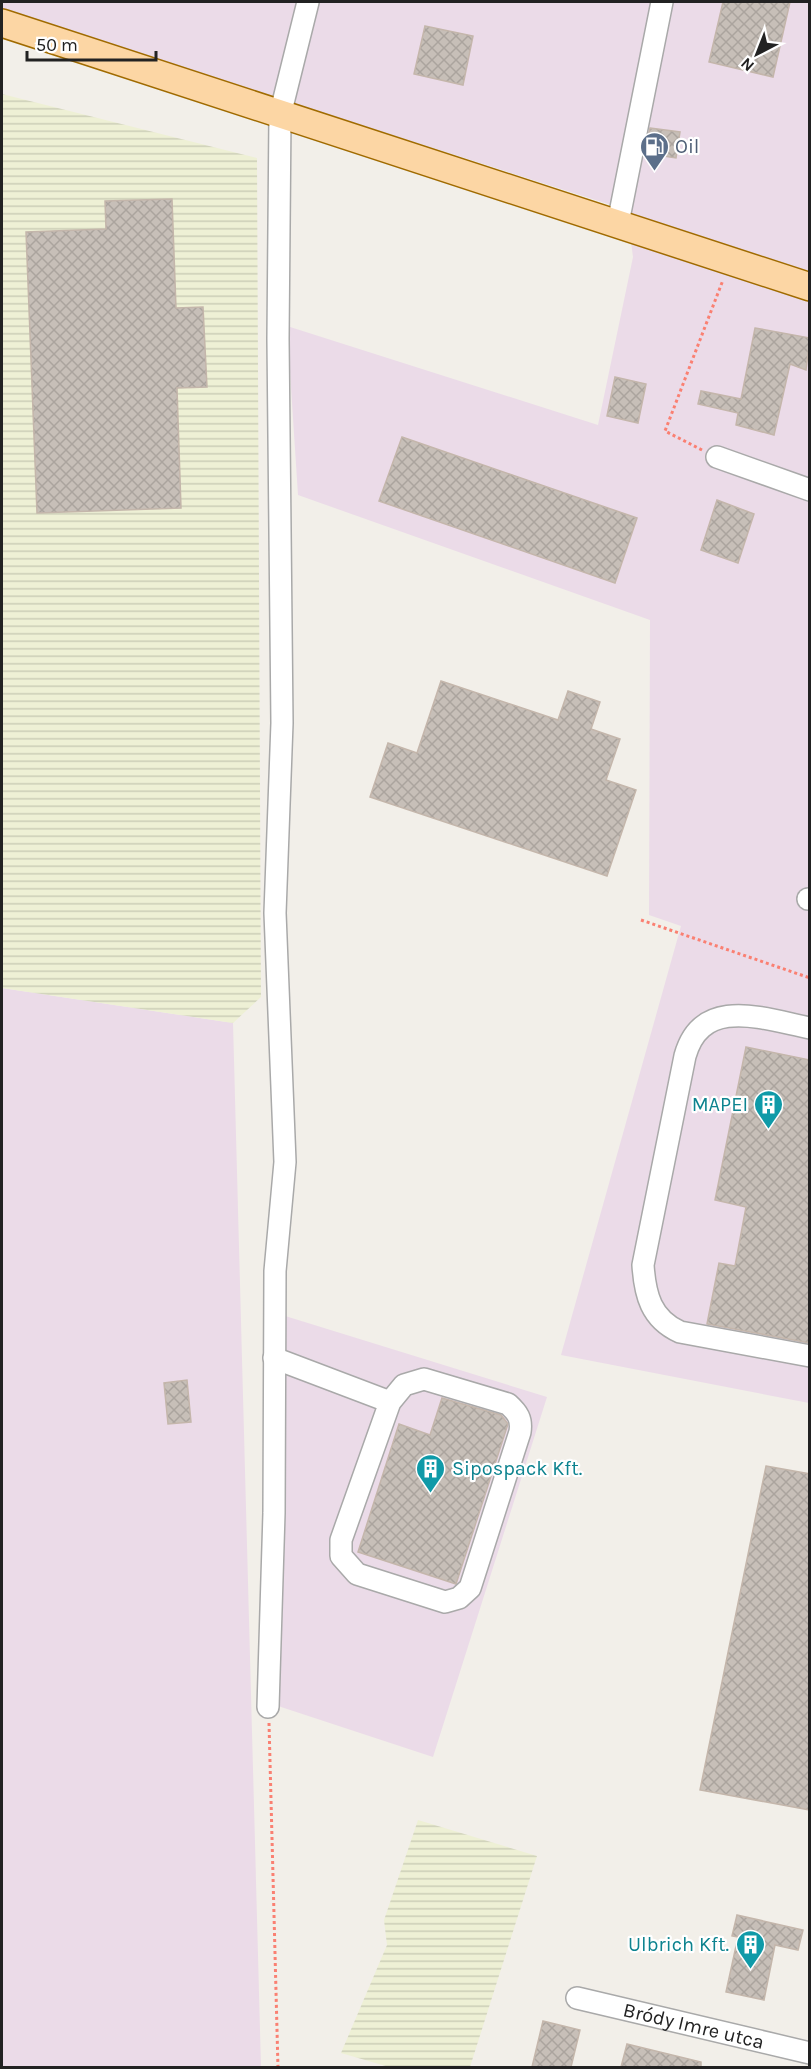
<svg xmlns="http://www.w3.org/2000/svg" width="811" height="2069" viewBox="0 0 811 2069" font-family="Karla,sans-serif">
  <defs>
    <pattern id="farmland-rules" width="6" height="5" patternUnits="userSpaceOnUse" patternTransform="scale(1.5)"><rect width="6" height="5" fill="#eef0d5"/><path d="M0 2.5h6" fill="none" stroke="#ccceb7"/></pattern>
    <pattern id="building-cross-hatch" width="8" height="8" patternUnits="userSpaceOnUse" patternTransform="scale(1.5)"><rect width="8" height="8" fill="#c7bfb8"/><path d="M0 0l8 8M0 8l8-8" fill="none" stroke="#aba49e"/></pattern>
  </defs>
  <rect width="100%" height="100%" fill="#f2efe9"/>
  <path fill="#ebdbe8" d="M2,2H809V1403L561,1355L681,926L649,915L650,620L298,495L287,326L598,425L633,257L627,210L2,10Z
    M2,988L233,1023L261,2067H2Z
    M282,1315L547,1397L433,1757L275,1705Z"/>
  <path fill="url(#farmland-rules)" d="M2,94L257,158L261,997L233,1023L2,988Z
    M418,1820L537,1856L470,2067H389L341,2053L387,1945L384,1920Z"/>
  <path fill="url(#building-cross-hatch)" stroke="#c4b6ab" stroke-width="1.5" d="M723,2H790L773,77L709,62Z
    M425,26L473,36L463,85L414,74Z
    M650,128L680,132L676,158L656,155L658,148L646,146Z
    M172,199L176,308L203,307L207,387L177,388L181,508L37,513L26,232L106,229L105,201Z
    M755,328L810,338L806,370L790,364L774,435L736,425L738,413L698,404L701,391L741,399Z
    M615,377L646,384L638,423L607,416Z
    M402,437L637,518L615,583L379,501Z
    M717,500L754,514L738,563L701,550Z
    M441,681L558,720L568,691L600,702L591,729L620,739L606,780L636,790L607,876L370,797L388,743L417,753Z
    M746,1047L810,1060V1343L707,1324L719,1263L735,1266L746,1207L715,1200Z
    M187,1380L191,1422L168,1424L164,1383Z
    M442,1398L501,1415L508,1424L456,1584L358,1552L399,1424L430,1435Z
    M766,1466L810,1474V1810L700,1790Z
    M737,1915L803,1930L798,1950L775,1945L764,2000L726,1992L738,1937L732,1936Z
    M543,2021L580,2030L571,2067H532Z
    M627,2044L701,2062V2067H621Z"/>
  <g fill="none" stroke-linecap="round" stroke-linejoin="round">
    <defs>
      <g id="minor">
        <path d="M618,223L662,2"/>
        <path d="M717,457L810,490"/>
        <path d="M808,899H810"/>
        <path d="M810,1028C764,1019 702,995 685,1056L643,1265C645,1295 651,1319 680,1332L810,1356"/>
        <path d="M274,1358L390,1402L404,1385L424,1379L508,1404C518,1413 522,1419 520,1432L470,1588L459,1598L445,1602L357,1574L341,1556V1540L390,1402"/>
        <path d="M268,1707L274,1513L275,1271L285,1162L275,913L282,723L278,339L280,115L308,2"/>
        <path id="s1" d="M577,1998L810,2053"/>
      </g>
      <path id="major" d="M2,23L810,287"/>
    </defs>
    <use href="#minor" stroke="#a9a9a9" stroke-width="24"/>
    <use href="#major" stroke="#a06b00" stroke-width="30"/>
    <path stroke="#fa8072" stroke-width="3" stroke-dasharray="3 3" stroke-linecap="butt" d="M702,450L665,431L723,280
      M641,920L810,978
      M269,1723L278,2068"/>
    <use href="#minor" stroke="#fff" stroke-width="21"/>
    <use href="#major" stroke="#fcd6a4" stroke-width="27"/>
  </g>
  <defs>
    <symbol id="fuel-pin" viewBox="-11 -11 22 30"><path d="M0 17L-7.5 6A9.5 9.5 0 1 1 7.5 6Z" fill="#5c6f8a" stroke="#fff"/><path d="M-5.5-6h7V0h2V4h1.3V-2.5L3-4.5l.8-.8L6-3V5H2.5V1h-1V6h-7ZM-4.2-4.7v3.2H.2V-4.7Z" fill="#fff"/></symbol>
    <symbol id="building-pin" viewBox="-11 -11 22 30"><path d="M0 17L-7.5 6A9.5 9.5 0 1 1 7.5 6Z" fill="#0f9aa8" stroke="#fff"/><path d="M-4-6H4V6H1V3H-1V6H-4ZM-2.5-4.3h1.7v1.8h-1.7ZM.8-4.3h1.7v1.8H.8ZM-2.5-1h1.7V.8h-1.7ZM.8-1h1.7V.8H.8Z" fill="#fff"/></symbol>
  </defs>
  <g fill-rule="evenodd">
    <use href="#fuel-pin" x="638" y="130" width="33" height="45"/>
    <use href="#building-pin" x="752" y="1088" width="33" height="45"/>
    <use href="#building-pin" x="414" y="1452" width="33" height="45"/>
    <use href="#building-pin" x="734" y="1928" width="33" height="45"/>
  </g>
  <g text-anchor="middle" dominant-baseline="central" stroke-width="4.5" stroke-linejoin="round" paint-order="stroke">
    <g font-size="20" fill="#4e5e75" stroke="#fff" text-anchor="start">
      <text x="675" y="146">Oil</text>
    </g>
    <g font-size="20" fill="#0d838f" stroke="#fff" text-anchor="end">
      <text x="748" y="1104">MAPEI</text>
      <text x="452" y="1468" text-anchor="start">Sipospack Kft.</text>
      <text x="729" y="1944">Ulbrich Kft.</text>
    </g>
    <g font-size="20" fill="#222" stroke="#fff">
      <text stroke="none"><textPath href="#s1" startOffset="120">Bródy Imre utca</textPath></text>
    </g>
  </g>
  <rect width="811" height="2069" fill="none" stroke="#222222" stroke-width="6"/>
  <g transform="translate(757 54) rotate(222)" stroke="#ffffff" stroke-width="4.5" paint-order="stroke">
  <path d="M0-4.5L10 22L0 15L-10 22Z" fill="#222222"/>
  <text y="-9" font-size="16" font-weight="bold" text-anchor="middle" fill="#222222">N</text>
  </g>
  <path d="M27 51v9h129v-9" fill="none" stroke="#222222" stroke-width="3"/>
  <text x="36" y="51" font-size="18" fill="#222222" stroke="#ffffff" stroke-width="4.5" paint-order="stroke">50 m</text>
</svg>
